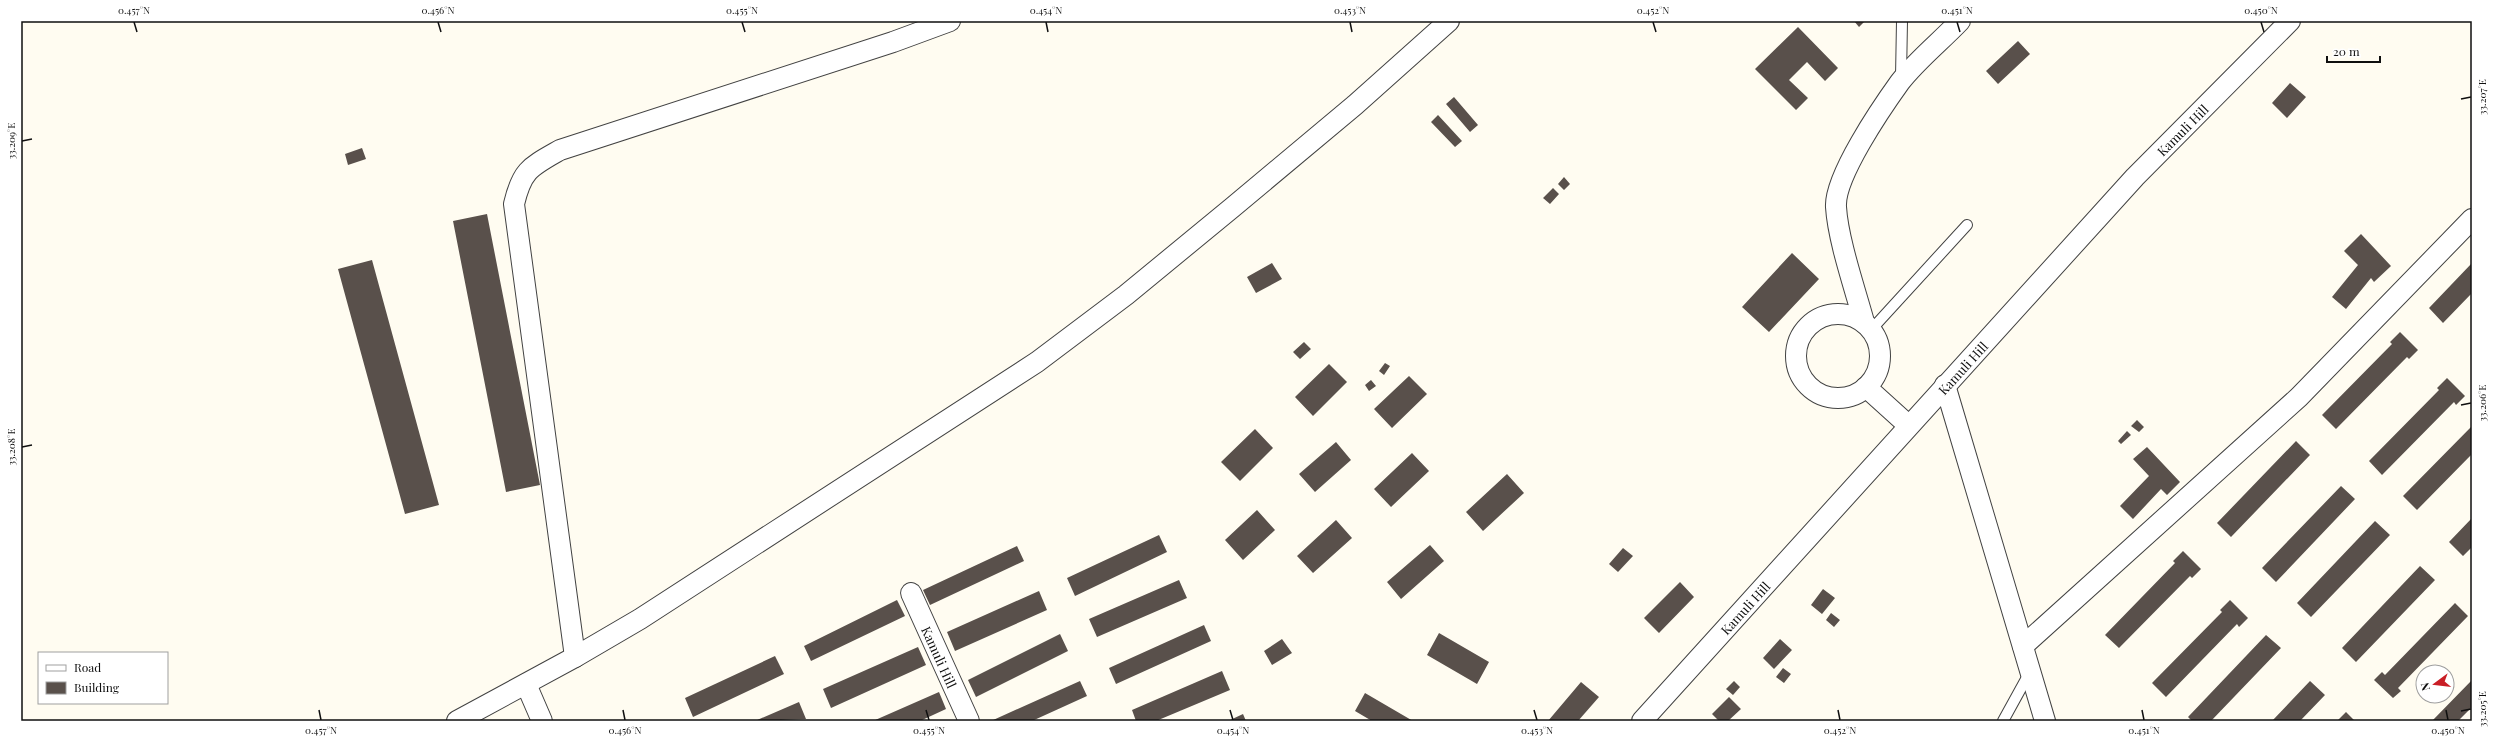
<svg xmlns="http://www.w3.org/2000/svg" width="2493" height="742" viewBox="0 0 2493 742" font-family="'Playfair Display',serif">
  <rect width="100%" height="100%" fill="#fffcf1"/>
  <path fill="#59504b" d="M1854,21H1865L1859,27Z
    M1798,27L1838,68L1825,81L1807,62L1789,80L1808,98L1796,110L1755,69Z
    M2018,41L2030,54L1998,84L1986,71Z
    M2290,83L2306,97L2287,118L2272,103Z
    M1454,97L1478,125L1470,132L1446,104Z
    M1438,115L1462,141L1455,147L1431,122Z
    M362,148L366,159L348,165L345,154Z
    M1564,177L1570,184L1564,190L1558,184Z
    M1553,188L1559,194L1550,204L1543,198Z
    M487,214L540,485L506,492L453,221Z
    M2361,234L2391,266L2374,282L2371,278L2346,309L2332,297L2358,265L2344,251Z
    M1792,253L1819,279L1769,332L1742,307Z
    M372,260L439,505L405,514L338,269Z
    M1272,263L1282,279L1256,293L1247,277Z
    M2472,263V293L2443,323L2429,308Z
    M2400,332L2418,350L2409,359L2407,357L2336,429L2322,415L2392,344L2390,342Z
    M1304,342L1311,349L1300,359L1293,352Z
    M1385,363L1390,366L1384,375L1379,371Z
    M1329,364L1347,382L1313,416L1295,397Z
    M1409,376L1427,394L1392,428L1374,409Z
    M2447,378L2465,396L2456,405L2454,402L2382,475L2369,461L2439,390L2437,388Z
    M1371,380L1376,386L1369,391L1365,385Z
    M2137,420L2144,427L2139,432L2131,426Z
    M2472,426V454L2417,510L2403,496Z
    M1255,429L1273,448L1240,481L1221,462Z
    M2127,431L2131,435L2121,444L2118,441Z
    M2296,441L2310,455L2231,537L2217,523Z
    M1336,442L1351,460L1315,492L1299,474Z
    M2147,447L2180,482L2167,495L2161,489L2133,519L2120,506L2149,476L2133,459Z
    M1412,453L1429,471L1391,507L1374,489Z
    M1507,474L1524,493L1483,531L1466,512Z
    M2341,486L2355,499L2276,582L2262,568Z
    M1257,510L1275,530L1243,560L1225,540Z
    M2472,518V547L2463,556L2449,542Z
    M1336,520L1352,538L1313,573L1297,556Z
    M2375,521L2390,535L2311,617L2297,603Z
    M1159,535L1167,552L1075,596L1067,578Z
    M1430,545L1444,561L1401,599L1387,582Z
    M1017,546L1024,561L930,605L923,590Z
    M1623,548L1633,556L1618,572L1609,564Z
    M2183,551L2201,569L2192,578L2190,576L2119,648L2105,635L2175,563L2173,561Z
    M2420,566L2435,580L2356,662L2342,648Z
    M1179,580L1187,598L1097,637L1089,619Z
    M1680,582L1694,597L1659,633L1644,618Z
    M1823,589L1835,598L1822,614L1811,605Z
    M1039,591L1047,610L955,651L947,632Z
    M897,600L905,616L811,661L804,646Z
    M2230,600L2248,618L2239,627L2237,624L2166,697L2152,683L2222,612L2220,610Z
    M2455,603L2468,616L2398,688L2401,691L2393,698L2374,680L2382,672L2385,675Z
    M1831,613L1840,620L1834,627L1826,620Z
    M1204,625L1211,641L1116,684L1109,668Z
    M1439,633L1489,662L1477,684L1427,655Z
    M1060,634L1068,651L976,697L968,680Z
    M2266,635L2281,648L2211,721H2192L2188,717Z
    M1282,639L1292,653L1272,665L1264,651Z
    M1780,639L1792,650L1774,669L1763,658Z
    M918,647L926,665L831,708L823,689Z
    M775,656L784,674L693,717L685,698Z
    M1783,668L1791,674L1784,683L1776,677Z
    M1222,671L1230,690L1156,721H1136L1132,710Z
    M2472,680V707L2458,721H2432Z
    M1080,681L1087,696L1032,721H991Z
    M1734,681L1740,687L1733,695L1726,689Z
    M2310,681L2325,695L2300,721H2272Z
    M1581,682L1599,697L1578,721H1548Z
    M939,692L946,709L920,721H873Z
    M1365,693L1413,721H1372L1355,711Z
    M1729,697L1741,709L1728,721H1719L1712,714Z
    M799,702L806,719L755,721Z
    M2346,712L2355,721H2337Z
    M1243,714L1246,721H1228Z"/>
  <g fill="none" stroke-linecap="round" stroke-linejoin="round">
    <defs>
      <path id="lane" d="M1901,77L1902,21
        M1871,330L1967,225
        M2003,721L2030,672"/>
      <g id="street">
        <circle cx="1838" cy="356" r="42"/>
        <path d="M1864,322C1855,289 1838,240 1836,207C1834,177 1882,107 1900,82C1917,60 1941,41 1960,21"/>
        <path d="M1945,385L2045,721"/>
        <path d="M1866,387L1908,425"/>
        <path id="s1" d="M911,593L969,721"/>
        <path d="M2023,646L2299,397L2472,219"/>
        <path d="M575,657L514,204C522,170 530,167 560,150L893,42L950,21"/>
        <path d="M526,684L542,721"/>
        <path d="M457,721L575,657L640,619L1037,362L1126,295L1233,207L1355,105L1449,21"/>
        <path id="s2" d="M1642,721L2135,177L2290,21"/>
      </g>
    </defs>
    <use href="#lane" stroke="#424242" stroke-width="12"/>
    <use href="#street" stroke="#424242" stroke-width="22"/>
    <use href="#lane" stroke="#fff" stroke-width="10"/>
    <use href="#street" stroke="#fff" stroke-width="20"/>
  </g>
  <path fill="none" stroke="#0f0f0f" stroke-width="1.5" d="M134,22L137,32M438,22L441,32M742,22L745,32M1046,22L1048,32M1350,22L1352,32M1653,22L1656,32M1957,22L1960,32M2261,22L2264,32M2461,99L2471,97M22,141L32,139M2461,405L2471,403M22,447L32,445M319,710L321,720M623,710L625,720M926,710L929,720M1230,710L1233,720M1534,710L1537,720M1838,710L1840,720M2142,710L2144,720M2446,710L2448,720M2461,711L2471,709"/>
  <g text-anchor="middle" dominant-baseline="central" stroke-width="4" stroke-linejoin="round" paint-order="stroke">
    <g font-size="13" fill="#0f0f0f" stroke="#fff">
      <text stroke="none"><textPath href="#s2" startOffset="801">Kamuli Hill</textPath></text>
      <text stroke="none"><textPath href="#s2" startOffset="477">Kamuli Hill</textPath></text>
      <text stroke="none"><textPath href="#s2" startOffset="153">Kamuli Hill</textPath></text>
      <text stroke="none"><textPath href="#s1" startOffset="70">Kamuli Hill</textPath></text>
    </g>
  </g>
  <rect width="2493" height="742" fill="none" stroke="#ffffff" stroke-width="44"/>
  <rect x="38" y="652" width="130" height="52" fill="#ffffff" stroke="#9f9f9f"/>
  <rect x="46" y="665" width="20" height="6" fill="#ffffff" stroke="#9f9f9f"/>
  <text x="74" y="672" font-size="12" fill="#0f0f0f">Road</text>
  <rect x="46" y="682" width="20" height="12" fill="#59504b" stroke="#9f9f9f"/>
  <text x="74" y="692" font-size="12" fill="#0f0f0f">Building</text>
  <g transform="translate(2435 684) rotate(255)"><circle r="19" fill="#ffffff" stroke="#9f9f9f"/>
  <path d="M0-3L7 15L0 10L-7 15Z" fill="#c91e26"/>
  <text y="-6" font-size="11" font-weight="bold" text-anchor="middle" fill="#0f0f0f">N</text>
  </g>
  <path d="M2327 56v6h53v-6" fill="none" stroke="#0f0f0f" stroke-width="2"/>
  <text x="2333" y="56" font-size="12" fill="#0f0f0f" stroke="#ffffff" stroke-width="3" paint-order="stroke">20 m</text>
  <rect x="22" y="22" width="2449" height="698" fill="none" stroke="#0f0f0f" stroke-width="1.5"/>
  <g font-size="10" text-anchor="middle" fill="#0f0f0f">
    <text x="134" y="14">0.457°N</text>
    <text x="438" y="14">0.456°N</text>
    <text x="742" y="14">0.455°N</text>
    <text x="1046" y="14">0.454°N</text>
    <text x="1350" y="14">0.453°N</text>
    <text x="1653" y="14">0.452°N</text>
    <text x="1957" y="14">0.451°N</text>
    <text x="2261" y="14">0.450°N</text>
    <text transform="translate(2482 97) rotate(-90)" y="4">33.207°E</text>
    <text transform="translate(11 141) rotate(-90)" y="4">33.209°E</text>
    <text transform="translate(2482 403) rotate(-90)" y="4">33.206°E</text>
    <text transform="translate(11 447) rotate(-90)" y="4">33.208°E</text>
    <text transform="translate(2482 709) rotate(-90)" y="4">33.205°E</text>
    <text x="321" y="734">0.457°N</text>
    <text x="625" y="734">0.456°N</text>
    <text x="929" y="734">0.455°N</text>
    <text x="1233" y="734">0.454°N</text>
    <text x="1537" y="734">0.453°N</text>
    <text x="1840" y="734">0.452°N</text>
    <text x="2144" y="734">0.451°N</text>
    <text x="2448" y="734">0.450°N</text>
  </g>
</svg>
